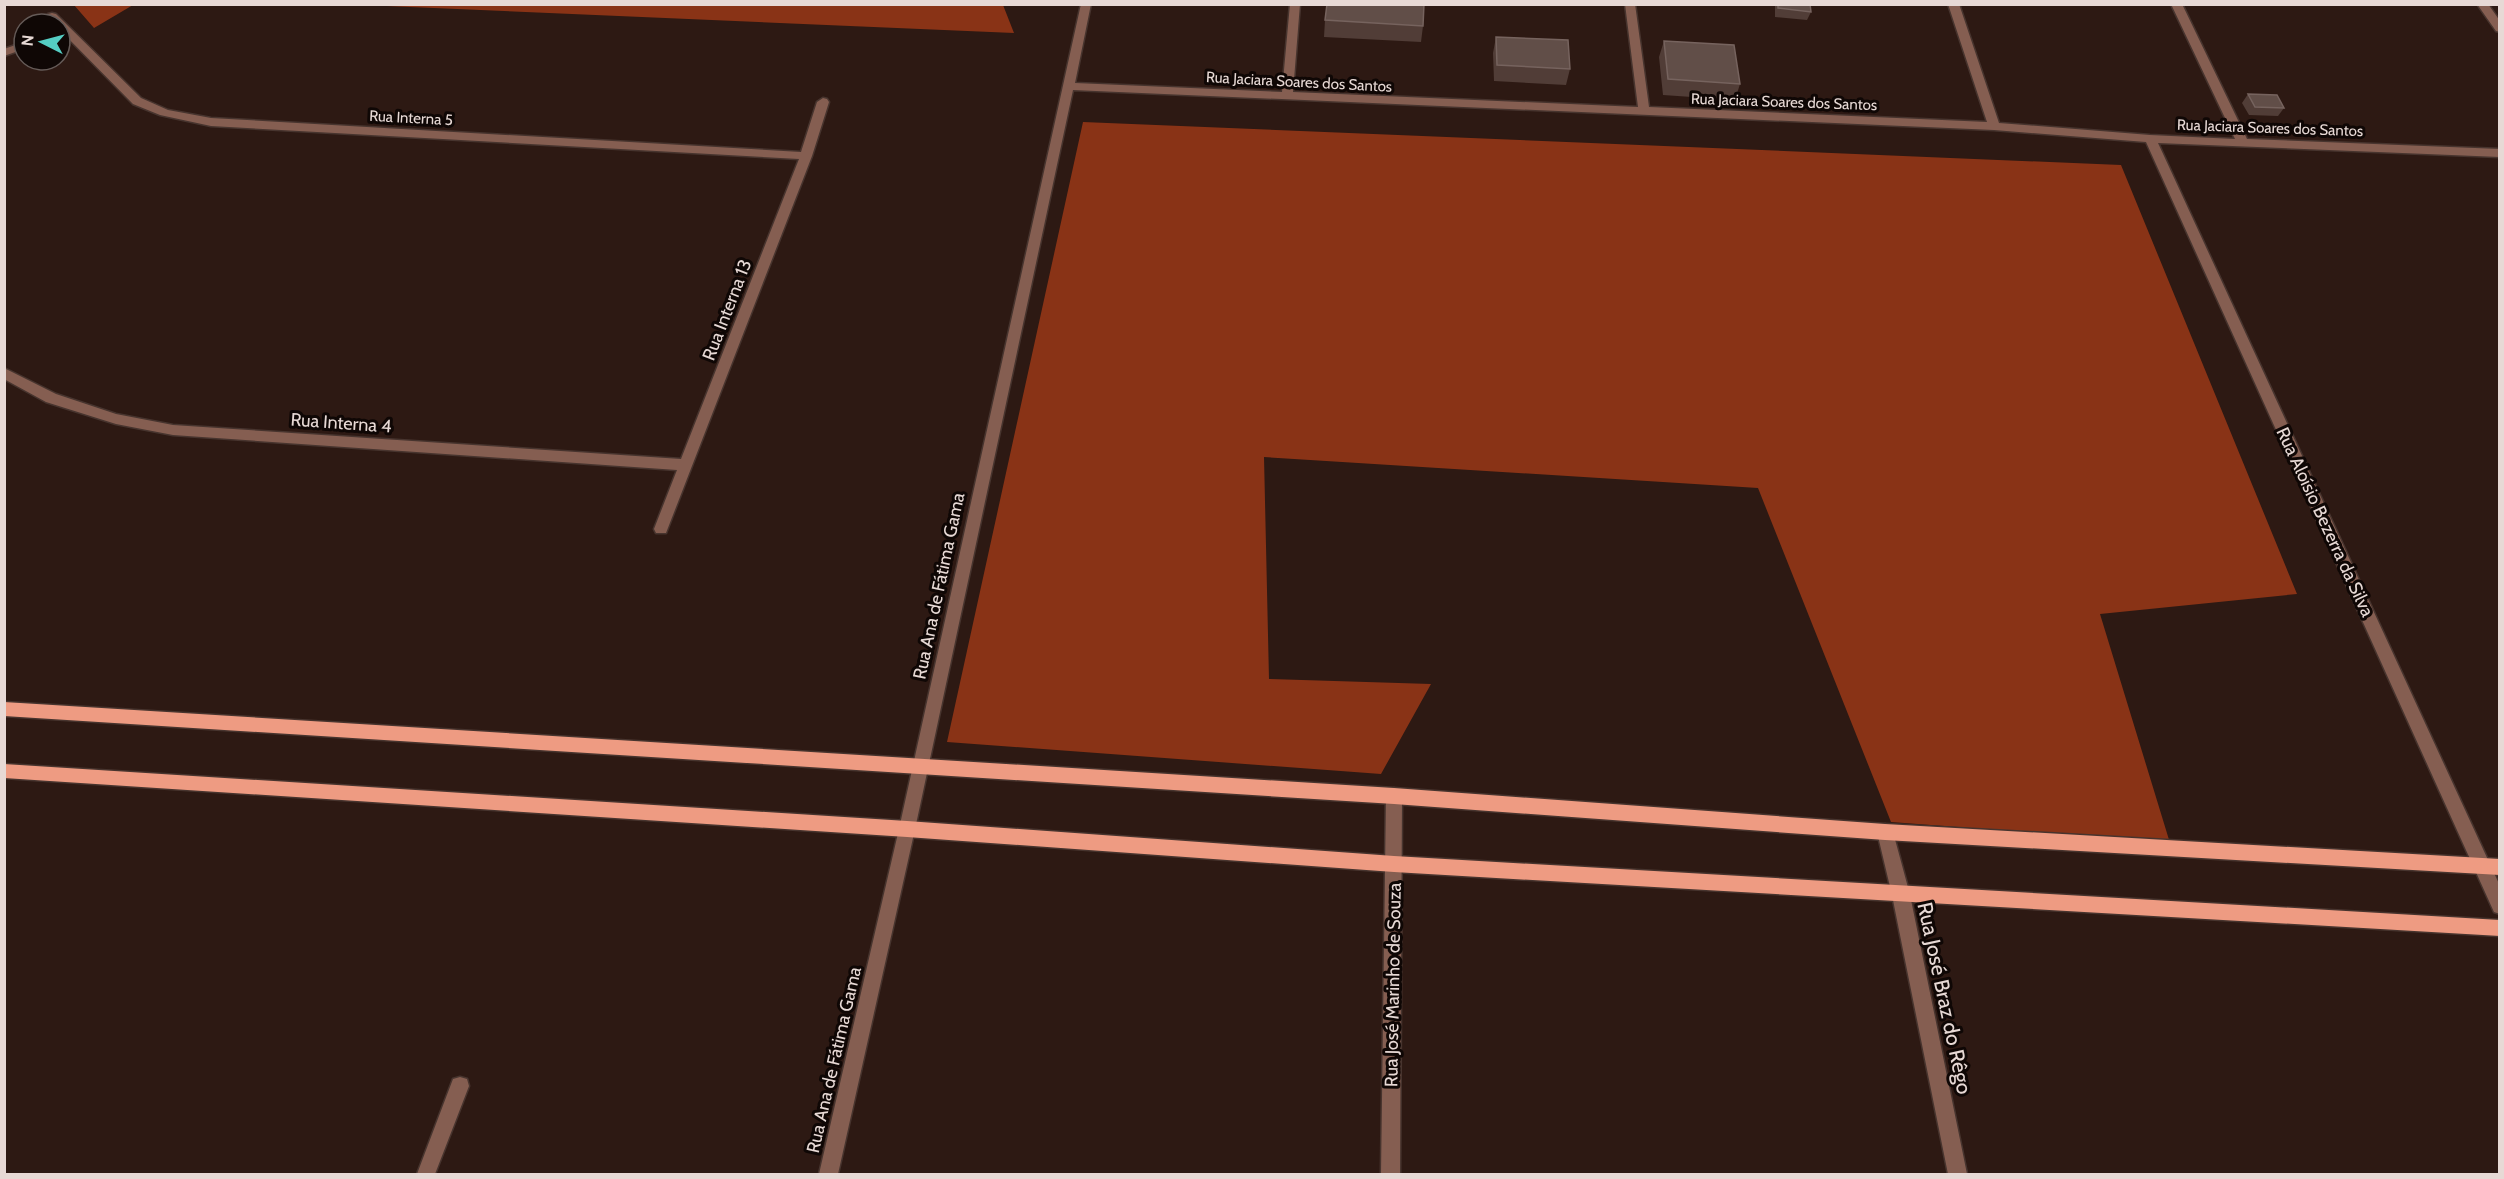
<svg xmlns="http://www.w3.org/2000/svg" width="2504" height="1179" viewBox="0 0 2504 1179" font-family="Cabin,sans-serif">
  <rect width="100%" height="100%" fill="#2d1913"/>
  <path fill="#893316" d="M74,5H133L94,28Z
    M1003,5L1014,33L363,5L1003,4Z
    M1083,122L2121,165L2297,594L2100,614L2170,843L1891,822L1758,488L1264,457L1269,679L1431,684L1381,774L947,742Z"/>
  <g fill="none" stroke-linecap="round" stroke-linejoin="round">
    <defs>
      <path id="minor" d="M1081,4H1091L1075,83L1282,92L1290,4H1300L1293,92L1638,107L1625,4H1635L1649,107L1987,122L1948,4H1959L1999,123L2150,135L2235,139L2171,4H2182L2247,139L2500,149V157L2158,143L2500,886V914L2494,912L2146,142L1994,130L1073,90L915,829L838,1174H819L899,829Z
        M2477,4H2488L2500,21V32L2496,31Z
        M52,13L56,14L141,98L168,110L211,118L801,152L817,102L823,98L827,99L829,102L812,156L666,533H656L654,529L677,470L173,435L116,424L46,402L4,379V368L56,394L116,414L173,425L681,459L799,159L211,126L160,115L133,104L60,30V24H54L48,18V14Z
        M24,42V49L4,56V49Z
        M1394,788L1400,791L1402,796L1400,1174H1381L1386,796L1388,791Z
        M1885,824L1891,827L1893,832L1910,895L1967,1174H1948L1892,895L1877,832L1879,827Z
        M460,1077L467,1079L469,1086L435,1174H417L453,1079Z"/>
      <path id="major" d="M4,702L1394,788L1885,824L2500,859V875L1885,840L1394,804L4,716Z
        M4,764L907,821L1394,856L2500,920V936L1394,872L907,837L4,778Z"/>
    </defs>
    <use href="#minor" stroke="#47342e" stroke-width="3"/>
    <use href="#major" stroke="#47342e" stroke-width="3"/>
    <use href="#minor" fill="#855e51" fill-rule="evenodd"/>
    <use href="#major" fill="#ee9b82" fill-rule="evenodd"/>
  </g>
  <path fill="#513d37" d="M1775,4H1810L1811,12L1807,20L1775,17Z
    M1325,20L1423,26L1421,42L1324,37Z
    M1496,37L1570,69L1566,85L1494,81L1493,53Z
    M1664,41L1740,84L1735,100L1663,95L1659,57Z
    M2248,94L2284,108L2278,116L2249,115L2242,103Z"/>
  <path fill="#614e48" stroke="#76635e" stroke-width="1.5" d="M1327,4H1424L1423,26L1325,20Z
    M1778,4H1810L1811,12L1778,8Z
    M1496,37L1568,40L1570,69L1497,65Z
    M1664,41L1734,45L1740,84L1668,79Z
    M2248,94L2277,95L2284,108L2255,107Z"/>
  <g text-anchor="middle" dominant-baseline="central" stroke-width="6" stroke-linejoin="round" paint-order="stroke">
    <g font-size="15" fill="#e7d9d5" stroke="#0f0705">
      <text transform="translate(1299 82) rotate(3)">Rua Jaciara Soares dos Santos</text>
      <text transform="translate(1784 102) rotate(2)">Rua Jaciara Soares dos Santos</text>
      <text transform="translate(411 118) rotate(3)">Rua Interna 5</text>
      <text transform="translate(2270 128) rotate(2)">Rua Jaciara Soares dos Santos</text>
    </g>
    <g font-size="18" fill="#e7d9d5" stroke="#0f0705">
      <text transform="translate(727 310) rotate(-69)">Rua Interna 13</text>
      <text transform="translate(341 423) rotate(4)">Rua Interna 4</text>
      <text transform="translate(2325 522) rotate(65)">Rua Aloísio Bezerra da Silva</text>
      <text transform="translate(939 586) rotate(-78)">Rua Ana de Fátima Gama</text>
      <text transform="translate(1393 985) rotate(-89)">Rua José Marinho de Souza</text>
      <text transform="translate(834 1060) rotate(-77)">Rua Ana de Fátima Gama</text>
    </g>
    <g font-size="21" fill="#e7d9d5" stroke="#0f0705">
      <text transform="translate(1945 998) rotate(78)">Rua José Braz do Rêgo</text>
    </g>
  </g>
  <rect width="2504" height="1179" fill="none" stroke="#e7d9d5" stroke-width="12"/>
  <g transform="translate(42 42) rotate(276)"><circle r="28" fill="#0f0705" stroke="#655b58" stroke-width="1.5"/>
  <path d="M0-4.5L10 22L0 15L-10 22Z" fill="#55cec4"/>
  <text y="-9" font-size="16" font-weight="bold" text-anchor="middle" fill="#e7d9d5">N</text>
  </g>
</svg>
